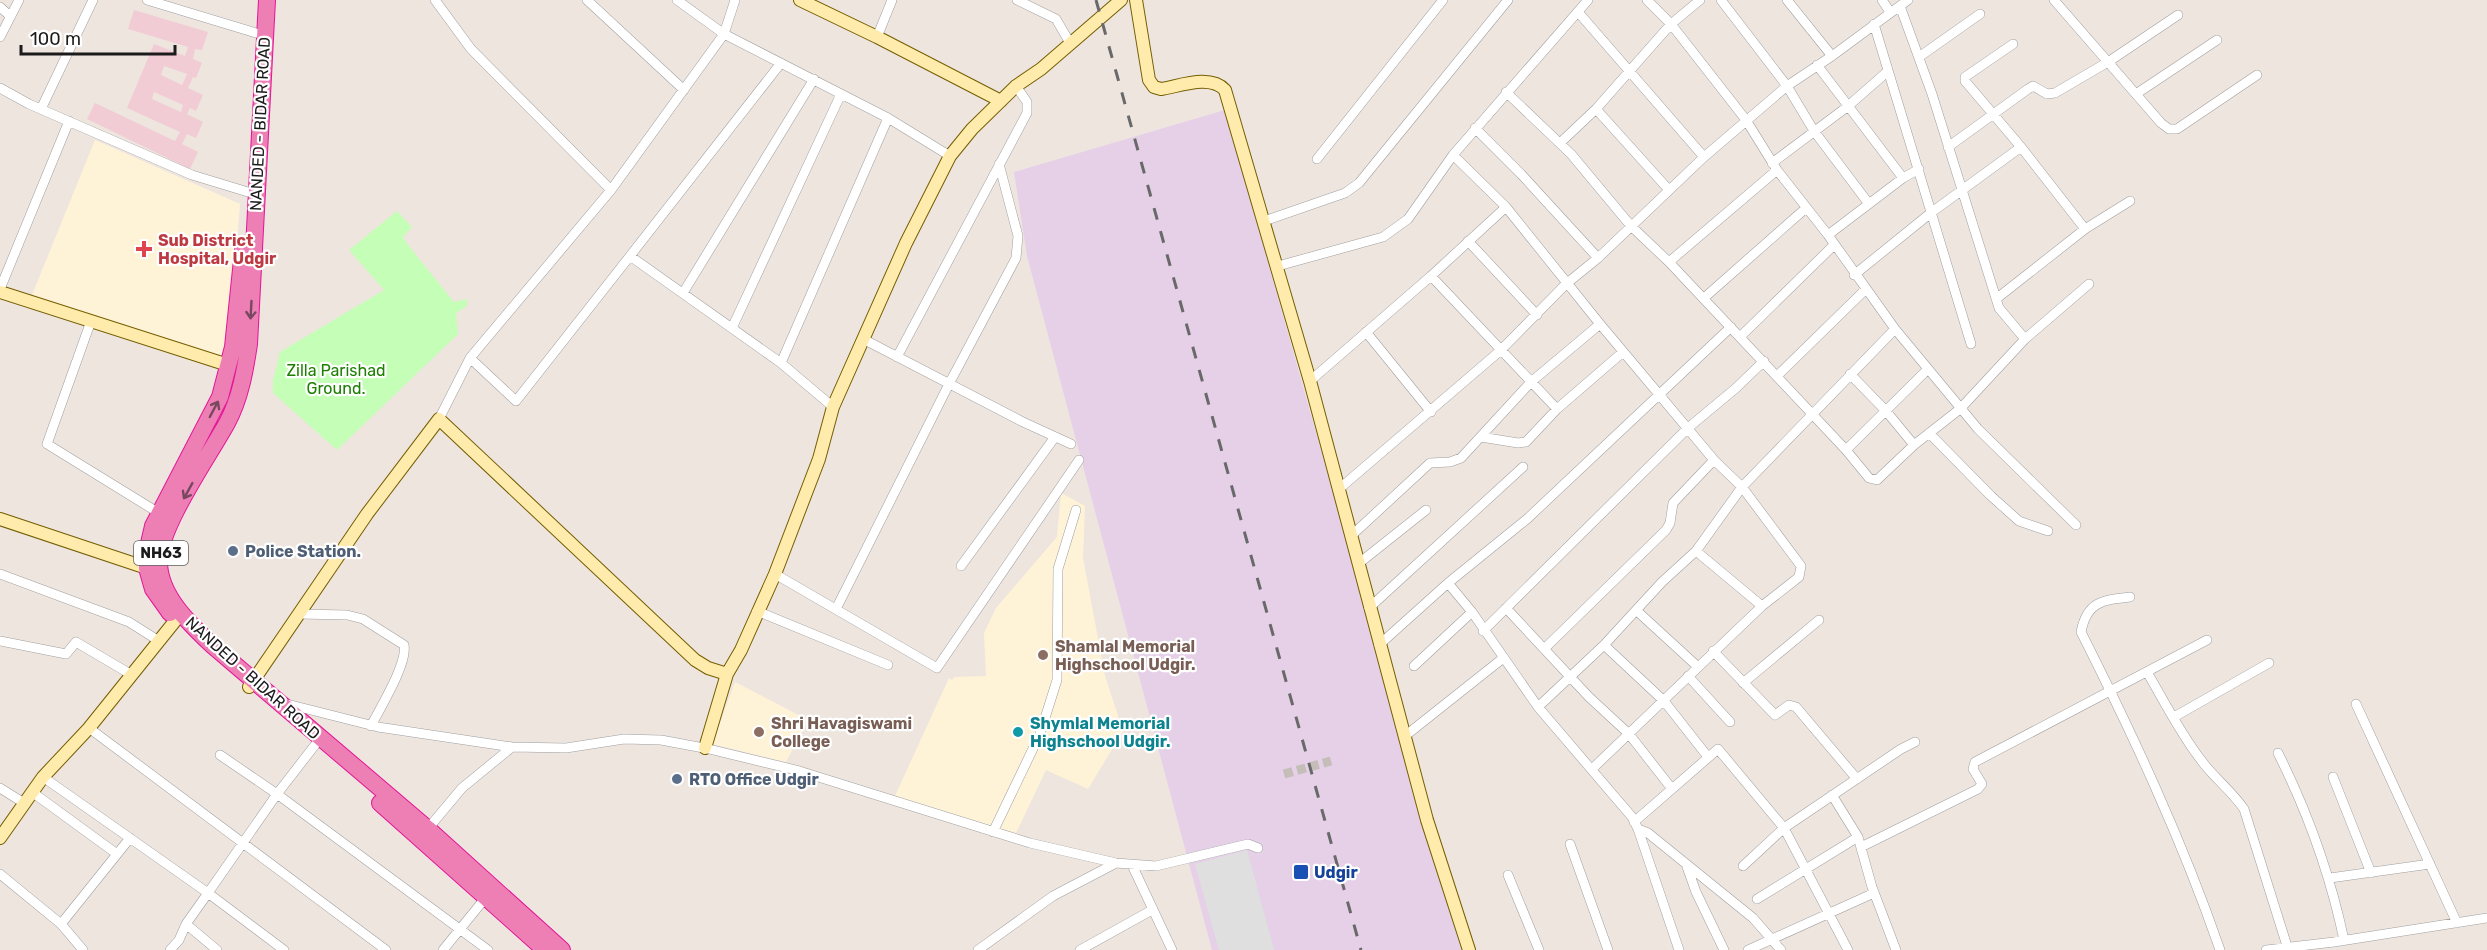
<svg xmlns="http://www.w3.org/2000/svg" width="2487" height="950" viewBox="0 0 2487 950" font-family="Rubik,sans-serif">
  <rect width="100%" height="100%" fill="#eee5df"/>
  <path fill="#f1ccd5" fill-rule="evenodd" d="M134,10L208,32L202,50L195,49L193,59L202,63L196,78L193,77L188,88L203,95L196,111L190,108L187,114L203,122L196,138L187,134L182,144L198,152L190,169L87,119L95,103L175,141L180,132L127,108L154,44L185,56L188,47L128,29ZM164,66L187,74L182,85L161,75ZM154,92L183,105L181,112L152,99Z"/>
  <path fill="#e5d0e8" d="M1225,110L1462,950H1212L1027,256L1014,172Z"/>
  <path fill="#fff3d7" d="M95,140L240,204L229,347L225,359L32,295Z
    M1061,493L1085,506L1083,558L1105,676L1123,731L1088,789L1046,770L1016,833L895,796L949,678L952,680L954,677L986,676L984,633L996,608L1057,537Z
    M735,682L808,720L786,762L712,744Z"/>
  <path fill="#c5feb6" d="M397,211L412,227L403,237L408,245L454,302L467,299V306L456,313L458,334L337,450L273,393V380L280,352L384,290L349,250Z"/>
  <path fill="#dfdfdf" d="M1247,850L1274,950H1219L1195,864Z"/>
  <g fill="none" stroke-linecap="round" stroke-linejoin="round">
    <path stroke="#c4bdb8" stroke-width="9" stroke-dasharray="9 4.5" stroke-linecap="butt" d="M1284,774L1331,761"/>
    <defs>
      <path id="street" d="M147,0L256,33
        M435,0L471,49L611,190
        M587,0L684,90
        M677,0L724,34L888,118L950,156
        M1017,0L1056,19L1070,43
        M1647,0L1671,24L1746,120L1777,170L1828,235L1895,329L1978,429L2076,525
        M1721,0L1787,86L1814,131L1869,204
        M1787,0L1832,56
        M1882,0L1890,12
        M2054,0L2161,123L2169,129H2177L2257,75
        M1900,6L1932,94L1999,308L2025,339
        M0,7L10,16
        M1578,12L1704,157
        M1874,24L1971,344
        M0,37L19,0
        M877,37L892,0
        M2013,44L1965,77V81L2021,147L2085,229
        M1919,57L1980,14
        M1817,65L1903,178
        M0,88L29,104L192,175L248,192
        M1506,92L1571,154L1631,226L1669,262L1846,450L1928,369
        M2136,94L2217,40
        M41,109L93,0
        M1596,109L1669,190
        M1475,128L1521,174L1598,258
        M1560,143L1596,109L1671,24L1700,0
        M1948,147L2028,89L2033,86L2047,94L2055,93L2108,62L2178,15
        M1453,155L1506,207L1600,324L1714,460L1742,487L1801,566L1799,577L1762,606L1592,769
        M1317,159L1443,0
        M1772,163L1847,107L1888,71
        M1264,221L1345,193L1359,183L1508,0
        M1828,235L1903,178L1919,169
        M1468,241L1537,315
        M630,256L781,63
        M1669,262L1777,170
        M1278,266L1383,237L1408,219L1453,155L1588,0
        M1854,275L1932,212L2021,147
        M1431,276L1557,409
        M0,289L69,121
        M683,293L814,79
        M1704,298L1806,208
        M1996,299L2085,229L2130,201
        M91,321L47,444L159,513
        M732,328L841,94
        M1366,332L1431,412
        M1741,336L1834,245
        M865,340L1023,422L1071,444
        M897,357L1027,113V102L1016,86
        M470,358L516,401L630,256L781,363L833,407
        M781,363L888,118
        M1850,374L1886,411L1914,445
        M1777,376L1866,289
        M1310,381L1431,276L1506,207
        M439,419L470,358L611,190L724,34L735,0
        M1929,433L1991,496L2019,521L2048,531
        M1481,437L1518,443L1526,442L1557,409L1623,352
        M1846,450L1869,478L1877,480L1914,445L1960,409L2025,339L2089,284
        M1339,489L1501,350L1566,284L1598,258L1704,157L1787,86L1832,56L1908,0
        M1351,536L1430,463L1450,462L1461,458L1531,382L1600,324
        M1696,551L1762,606
        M1358,564L1426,510
        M961,566L1055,437
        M0,574L129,622L159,641
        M775,574L937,668L1079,460
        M2130,597C2103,600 2087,601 2081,632C2133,735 2182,840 2220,950
        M1369,608L1523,467
        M1506,608L1589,697L1629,734L1672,789
        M836,609L949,384L1016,258L1018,236L999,164
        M757,611L888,665
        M1637,611L1697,666
        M1472,612L1538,707L1632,817L1638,829L1679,950
        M299,614L347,615L363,619L404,645C408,663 380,708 371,726
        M1483,631L1688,428L1736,388L1764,361
        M0,641L66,654L76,642L132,675
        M1379,645L1448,583L1527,519L1731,327
        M1604,645L1664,701L1708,757
        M1544,649L1666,530L1670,523L1673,503L1714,460
        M1713,651L1775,715L1789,705L1796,707L1857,779
        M1414,666L1472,612L1448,583
        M2147,672C2164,701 2180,733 2201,760C2214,778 2231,790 2244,809L2287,946
        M1688,676L1730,722
        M1743,683L1819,620
        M287,704L378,727L512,747L566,748L624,739L661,740L709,749L796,770L1030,843L1116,863L1156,866L1248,844L1258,848
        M2356,704L2457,923
        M1538,707L1604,645L1662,582L1696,551L1742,487L1895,329
        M2174,717L2269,663
        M89,728L386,950
        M1405,736L1502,659
        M315,745L277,794L488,950
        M2278,753C2308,813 2330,874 2344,940
        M220,755L277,794L208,893L284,950
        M43,777L208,893L186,924L217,950
        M2333,777L2371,873
        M0,788L24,803
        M32,792L117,854
        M1832,795L1858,837L1872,887L1896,950
        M1634,822L1718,749L1784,828L1848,950
        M1638,829L1648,833L1753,918L1781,950
        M426,831L462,788L512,747
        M993,832L1040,734L1057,680L1058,569L1076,510
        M1570,844L1608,950
        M1861,847L1978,789L1982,784L1973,769L1975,762L2207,640
        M1686,864L1696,892L1724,950
        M1132,865L1172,950
        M1743,866L1784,828L1901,749L1915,742
        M0,874L61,924L83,950
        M1508,875L1539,950
        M2330,878L2430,864
        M1757,899L1858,837
        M61,924L130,838
        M170,950L179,940L186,924
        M443,950L487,896
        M978,950L1053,896L1116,863
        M1080,950L1152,910
        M1748,950L1874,893
        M2266,950L2334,942L2487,918"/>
      <path id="secondary" d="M800,0L877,37L1001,101
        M1136,0L1149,80L1154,87L1161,89C1180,86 1210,74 1225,90L1310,381L1427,820L1469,950
        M0,292L228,365
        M0,519L147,568
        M249,687L367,514L439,419L695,660L708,668L727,674L741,650L775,574L819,459L833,407L906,243L950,156L972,129L1016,86L1041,69L1121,0
        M705,748L727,674
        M0,838L43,777L89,728L175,621"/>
      <path id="highway" d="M267,0L249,344C245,371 240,399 227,423C209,456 158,528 159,563C160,597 191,625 213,646L428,829L562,950
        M170,613L153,589L147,568V552L153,526L220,397L233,347L243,250
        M380,803L545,950"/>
    </defs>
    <use href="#street" stroke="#9f9f9f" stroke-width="10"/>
    <use href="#secondary" stroke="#745e00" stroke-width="14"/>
    <use href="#highway" stroke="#e31598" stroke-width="18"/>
    <use href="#street" stroke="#fff" stroke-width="9"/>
    <use href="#secondary" stroke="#ffebac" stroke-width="12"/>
    <use href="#highway" stroke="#ed7fb4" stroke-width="16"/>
    <path stroke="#696969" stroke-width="3" stroke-dasharray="12 12" stroke-linecap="butt" d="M1096,0L1361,950"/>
  </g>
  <defs><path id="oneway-shaft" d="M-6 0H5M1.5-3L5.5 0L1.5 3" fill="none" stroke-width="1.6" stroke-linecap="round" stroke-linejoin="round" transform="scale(1.5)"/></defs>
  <g stroke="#794860">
    <use href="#oneway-shaft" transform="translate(251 310) rotate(93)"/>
    <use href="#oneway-shaft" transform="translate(214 409) rotate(-62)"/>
    <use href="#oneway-shaft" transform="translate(188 491) rotate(119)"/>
  </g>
  <path fill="#e0444e" stroke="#fff" stroke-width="2" d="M141 240h6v6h6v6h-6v6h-6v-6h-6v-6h6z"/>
  <g fill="#5c6f8a" stroke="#fff" stroke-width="2">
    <circle cx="233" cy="551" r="6"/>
    <circle cx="677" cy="779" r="6"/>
  </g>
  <g fill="#8d6e63" stroke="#fff" stroke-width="2">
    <circle cx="1043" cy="655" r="6"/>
    <circle cx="759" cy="732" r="6"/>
  </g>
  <circle fill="#0f9aa8" stroke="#fff" stroke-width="2" cx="1018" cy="732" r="6"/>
  <rect fill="#1a4fb4" stroke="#fff" stroke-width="2" x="1293" y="864" width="16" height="16" rx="3"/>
  <g text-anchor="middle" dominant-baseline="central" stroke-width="4.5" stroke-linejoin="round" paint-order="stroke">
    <rect fill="#fff" stroke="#5f5f5f" stroke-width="1.5" x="134" y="541" width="54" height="24" rx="4.5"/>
    <g font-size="15" font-weight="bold" fill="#1b1b1b">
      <text x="161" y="553">NH63</text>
    </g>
    <g font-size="16" fill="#1b1b1b" stroke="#fff">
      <text transform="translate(260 124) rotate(-87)">NANDED - BIDAR ROAD</text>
      <text transform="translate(253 678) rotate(42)">NANDED - BIDAR ROAD</text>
    </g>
    <g font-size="16" font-weight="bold" fill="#be3a42" stroke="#fff" text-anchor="start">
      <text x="158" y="240">Sub District<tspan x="158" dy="18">Hospital, Udgir</tspan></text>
    </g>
    <g font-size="16" fill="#1d8002" stroke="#fff">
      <text x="336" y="370">Zilla Parishad<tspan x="336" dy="18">Ground.</tspan></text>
    </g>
    <g font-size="16" font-weight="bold" fill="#4e5e75" stroke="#fff" text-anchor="start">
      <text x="245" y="551">Police Station.</text>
      <text x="689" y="779">RTO Office Udgir</text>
    </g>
    <g font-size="16" font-weight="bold" fill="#785e54" stroke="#fff" text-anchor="start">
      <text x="1055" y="646">Shamlal Memorial<tspan x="1055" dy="18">Highschool Udgir.</tspan></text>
      <text x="771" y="723">Shri Havagiswami<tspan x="771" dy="18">College</tspan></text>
    </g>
    <g font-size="16" font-weight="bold" fill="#0d838f" stroke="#fff" text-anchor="start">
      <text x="1030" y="723">Shymlal Memorial<tspan x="1030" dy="18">Highschool Udgir.</tspan></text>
    </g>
    <g font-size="16" font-weight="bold" fill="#164399" stroke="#fff" text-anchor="start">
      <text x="1314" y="872">Udgir</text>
    </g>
  </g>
  <path d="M21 45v9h154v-9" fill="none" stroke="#1b1b1b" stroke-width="3"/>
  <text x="30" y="45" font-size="18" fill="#1b1b1b" stroke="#ffffff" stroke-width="4.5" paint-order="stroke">100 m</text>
</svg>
